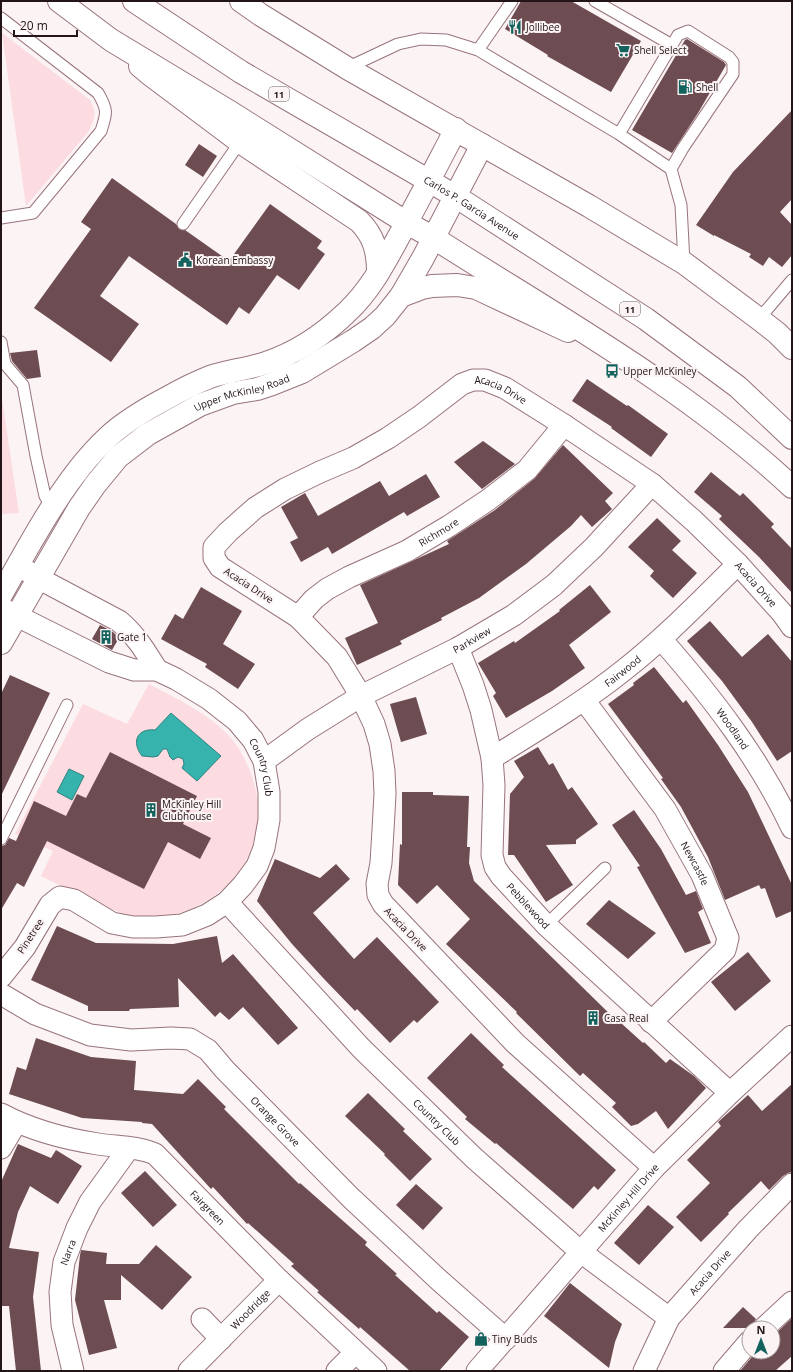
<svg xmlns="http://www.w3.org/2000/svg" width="793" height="1372" viewBox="0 0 793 1372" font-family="'Open Sans',sans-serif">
  <rect width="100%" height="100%" fill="#fbf3f4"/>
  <path fill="#fcdbe1" d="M2,33L90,100C97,113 95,118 89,131L26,206Z
    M2,399L19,513L1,514V400Z
    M149,684C179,700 221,719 239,749C254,773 262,804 257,833C255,840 252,847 249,853C247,858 245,865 242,870C232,884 217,894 203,903C183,914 158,920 135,917C125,915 114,910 104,906C82,897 62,886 41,876L53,851L15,834L83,704L127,724Z"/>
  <path fill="#36b3ad" stroke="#308380" d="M171,713L221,756L197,781L182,768L184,764L183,759L178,757L173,760L170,757L167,749H163L158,756L153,757L142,756C131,742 137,728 155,730Z
    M69,769L84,776L72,800L57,792Z"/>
  <path fill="#6d4c52" d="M521,1H571L641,41L611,92L547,56L548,55L505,29Z
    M687,39L724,62L726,65L698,113L672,153L632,130L685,40Z
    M792,110V199L780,212L792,225V255L782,267L769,257L763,266L749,257L751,254L714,235V236L696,225L733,172Z
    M199,144L217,156L203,177L185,165Z
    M112,178L176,224L179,229L185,230L229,261L270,204L322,241L317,248L325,254L299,290L277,275L249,314L239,307L227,325L129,256L100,296L139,324L111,362L34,308L91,229L81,222Z
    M37,350L41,377L27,379L12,361L10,353Z
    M587,379L627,406L628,405L668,434L651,457L611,428L612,427L572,401Z
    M483,441L515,464L482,489L454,462Z
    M563,445L613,493L605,501L612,509L592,527L581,515L571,526L526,564L479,598L441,618L442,620L400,641L402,644L357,665L345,638L378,623L360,585L449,544L447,541L495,510L534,479Z
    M711,472L740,496L743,493L774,524L771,527L792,549V593L759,557L719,519L722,516L694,492Z
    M426,474L440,497L407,516L404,512L332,554L328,547L301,562L290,542L298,538L281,507L305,493L318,516L380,481L389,496Z
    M657,518L681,541L672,550L697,573L673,598L650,576L654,571L628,547Z
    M590,585L611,612L569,645L585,668L552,691L506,718L493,696L496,693L478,663L514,641L515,643L560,611L559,610Z
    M201,587L242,611L223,644L255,664L238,689L205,667L207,664L161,639L175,614L183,619Z
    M710,621L742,657L768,634L792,662V751L777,761L752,722L722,681L687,641Z
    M100,625L113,632L119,638L112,650L92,639Z
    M654,667L683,703L686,700L718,745L748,792L792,885V911L776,918L765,888L761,889L759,885L725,900L708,857L681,807L661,779L663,778L608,704L634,685L633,683Z
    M10,675L50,693L1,796V694Z
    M416,697L427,734L401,742L390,704Z
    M538,747L549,765L553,763L568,790L572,787L598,824L576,840V844L546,845L573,885L546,902L514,855H508L510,794L524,777L514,761Z
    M110,752L197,796L183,824L211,838L200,859L168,842L144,889L47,841L24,887L17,883L1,910V846L5,845L9,838L16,841L34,801L66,816L77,794L86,798Z
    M402,792H433V795L469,796L467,847H470L469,863L474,881L620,1024L621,1023L643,1043L644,1042L666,1063L670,1059L694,1076L706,1088L668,1129L656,1111L638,1124L631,1126L612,1107L616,1103L583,1073L580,1076L516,1013L517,1012L446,944L470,919L437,885L417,904L398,885L400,844L402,845Z
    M634,810L661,849L686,895L696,891L703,909L698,912L711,943L685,953L637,867L640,866L612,825Z
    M275,859L320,878L336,864L350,879L313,913L354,959L377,937L439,1002L417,1023L414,1020L390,1043L357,1009L355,1011L325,980L292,944L257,901Z
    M609,900L656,933L628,959L586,924Z
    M57,926L96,943L173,944L217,936L222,963L233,954L298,1028L278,1045L243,1007L229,1020L220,1012L215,1017L178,978L179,1007L130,1009L129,1011H88V1006L31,980Z
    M748,952L771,981L735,1011L711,982Z
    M471,1033L504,1065L502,1067L616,1170L598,1190L594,1186L573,1209L496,1143L495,1144L465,1119L467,1117L427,1078Z
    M36,1038L91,1057L136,1061L134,1090L183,1094L198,1079L226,1107L224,1109L299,1184L300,1183L367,1242L365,1245L397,1274L395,1275L437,1313L439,1311L469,1337L439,1371H410L360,1327L359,1329L317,1292L319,1291L291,1266L294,1264L248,1223L247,1224L213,1187L211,1189L152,1124L142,1123V1122L82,1118L9,1094L17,1067L26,1070Z
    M792,1084V1172L788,1173L783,1176L769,1190L761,1181L728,1213L729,1214L701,1242L676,1217L710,1183L687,1160L721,1126L718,1122L748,1095L762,1111Z
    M368,1093L405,1129L403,1131L432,1159L410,1181L384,1155L385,1154L345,1116Z
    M18,1144L51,1158L56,1150L82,1166L58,1204L30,1186L18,1212L9,1248L39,1252L33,1297L41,1371H16L9,1306H1V1182Z
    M145,1171L177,1205L153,1227L121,1193Z
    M416,1184L443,1208L423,1230L396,1205Z
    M648,1205L674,1227L639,1265L614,1243Z
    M156,1245L192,1277L162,1310L121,1275V1300H104L117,1348L89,1355L75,1300L80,1255L81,1250L107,1253L106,1264H139Z
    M570,1283L622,1324L615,1342L609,1368L544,1316Z
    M743,1307L756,1319L753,1324L752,1328H723Z
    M792,1318V1356L775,1371H740L756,1352H773V1336Z"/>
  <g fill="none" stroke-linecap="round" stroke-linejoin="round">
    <defs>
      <path id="lane" d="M595,1L672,45
        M1,18L98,93C108,110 107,113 101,131L33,213L1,218
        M478,50L512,1
        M347,68L398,44L421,39L446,40L478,50L619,134L671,169L681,205L684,263
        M619,134L678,35L688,31L729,57L733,62V74L683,148L671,169
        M183,224L240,142
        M759,319L792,280
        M1,342L5,364L23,385L36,456L45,496L53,510
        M1,839L67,705
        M546,925L605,868"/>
      <g id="street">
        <path d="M18,565L38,578L119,621C135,634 146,652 157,670"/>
        <path id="s1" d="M1,608L109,662L134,670H157L176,679L209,699L237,721L253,740L264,761L269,792V820L264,848L257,866L243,885L227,902L207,915L182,925L156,927H133L112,923L74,900L60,897L50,905L25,947L1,977"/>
        <path id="s2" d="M298,617L314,599L327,589L349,577L407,551L449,526L488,500L527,470L564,425"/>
        <path id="s3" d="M661,639C712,697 759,758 792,828"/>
        <path id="s4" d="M458,648L473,685L481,710L492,758L494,785L492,855L495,867L501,876L546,925L730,1093"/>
        <path id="s5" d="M584,700L665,809L702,875L728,938L725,950L651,1022"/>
        <path id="s6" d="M492,758C537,730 583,703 624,670C665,638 701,600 738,564"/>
        <path id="s7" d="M264,761L308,729L361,696L458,648L514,615L554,585L594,547L652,484"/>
        <path id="s8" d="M227,902L361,1048L474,1158L581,1252L669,1318"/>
        <path id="s9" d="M1,994L35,1014L90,1035L131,1040L171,1038L190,1039L208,1050L225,1070L351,1198L440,1281L506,1339"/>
        <path id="s10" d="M1,1114C31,1130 65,1139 98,1144C117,1147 137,1146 155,1154L279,1280L376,1371"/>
        <path d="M1,1148L16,1123"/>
        <path id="s11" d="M654,1168L515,1043L383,904L378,895L377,884L381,863L383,830L385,794L384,771L380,744L374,724L361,696L337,657L298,617L220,567L214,558V547L228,532L255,508L285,489L320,472L353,458L388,438L419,417L462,384L473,380H485L505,388L564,425L652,484L694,521L738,564L782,613L792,627"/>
        <path d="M202,1319L221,1339"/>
        <path d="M764,1328L792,1302"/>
        <path id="s12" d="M73,1371L62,1325L60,1292L64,1262L77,1228L90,1202L129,1148"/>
        <path id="s13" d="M189,1371L279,1280"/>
        <path d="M337,1371L355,1353"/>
        <path id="s14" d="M477,1371L654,1168L730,1093L792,1036"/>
        <path id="s15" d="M644,1371L669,1318L748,1229L792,1184"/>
        <path d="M724,1371L749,1342"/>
      </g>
      <g id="secondary">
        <path d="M140,66L152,76L240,142L359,221C374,236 378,251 378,273"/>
        <path d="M401,296L422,288L432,286L457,285L476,288L568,331"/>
        <path d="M1,595C30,544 64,478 107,438C125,421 146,409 167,398C181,390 195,383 210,377C228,371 247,369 266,363C296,353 323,335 346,313C369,292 384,264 398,238C418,202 437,165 456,129"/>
        <path id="s16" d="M1,643L79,508L95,485L118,457L148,434L200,405L233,393L257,389L272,384L302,372L353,341L372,328L385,316L401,296L423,258L482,145"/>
      </g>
      <g id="primary">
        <path d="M59,1L111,40L230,112L407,223L434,238C556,316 685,387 792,487"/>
        <path id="s17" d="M134,1L241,72L455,196L646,319L738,387L792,438"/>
        <path d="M241,1L261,15L347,68L589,206L684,263L759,319L777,333L792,348"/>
      </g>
    </defs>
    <use href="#lane" stroke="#98747b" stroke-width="13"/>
    <use href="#street" stroke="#98747b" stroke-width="23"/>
    <use href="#secondary" stroke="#98747b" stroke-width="24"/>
    <use href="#primary" stroke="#98747b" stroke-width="24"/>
    <use href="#lane" stroke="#fff" stroke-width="11"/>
    <use href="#street" stroke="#fff" stroke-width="21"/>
    <use href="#secondary" stroke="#fff" stroke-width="22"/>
    <use href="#primary" stroke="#fff" stroke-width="22"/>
  </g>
  <defs>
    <symbol id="restaurant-bare" viewBox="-9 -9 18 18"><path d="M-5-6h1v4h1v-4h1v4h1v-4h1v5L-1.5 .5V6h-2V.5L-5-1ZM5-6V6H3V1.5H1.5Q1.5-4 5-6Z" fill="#13625e" stroke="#fbf3f4" stroke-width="2.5" paint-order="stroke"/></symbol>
    <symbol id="supermarket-bare" viewBox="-9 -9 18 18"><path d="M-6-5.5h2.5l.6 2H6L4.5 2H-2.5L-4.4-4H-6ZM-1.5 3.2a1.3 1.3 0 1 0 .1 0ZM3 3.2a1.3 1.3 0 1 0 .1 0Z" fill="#13625e" stroke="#fbf3f4" stroke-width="2.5" paint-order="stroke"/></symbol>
    <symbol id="fuel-bare" viewBox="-9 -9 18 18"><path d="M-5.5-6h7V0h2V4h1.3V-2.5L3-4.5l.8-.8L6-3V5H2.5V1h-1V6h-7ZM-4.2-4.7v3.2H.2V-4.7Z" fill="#13625e" stroke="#fbf3f4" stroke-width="2.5" paint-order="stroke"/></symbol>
    <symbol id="civic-bare" viewBox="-9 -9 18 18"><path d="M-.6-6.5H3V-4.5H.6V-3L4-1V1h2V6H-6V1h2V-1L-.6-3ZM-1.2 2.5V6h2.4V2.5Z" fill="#13625e" stroke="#fbf3f4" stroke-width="2.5" paint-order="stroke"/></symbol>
    <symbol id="bus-bare" viewBox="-9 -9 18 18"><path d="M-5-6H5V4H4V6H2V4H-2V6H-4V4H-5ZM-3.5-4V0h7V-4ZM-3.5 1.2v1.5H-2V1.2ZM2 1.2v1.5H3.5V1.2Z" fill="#13625e" stroke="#fbf3f4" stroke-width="2.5" paint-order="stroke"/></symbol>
    <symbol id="building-bare" viewBox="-9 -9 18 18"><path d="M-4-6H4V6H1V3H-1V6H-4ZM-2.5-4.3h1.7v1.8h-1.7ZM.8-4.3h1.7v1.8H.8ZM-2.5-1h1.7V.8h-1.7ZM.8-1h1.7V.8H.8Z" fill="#13625e" stroke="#fbf3f4" stroke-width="2.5" paint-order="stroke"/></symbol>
    <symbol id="shop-bare" viewBox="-9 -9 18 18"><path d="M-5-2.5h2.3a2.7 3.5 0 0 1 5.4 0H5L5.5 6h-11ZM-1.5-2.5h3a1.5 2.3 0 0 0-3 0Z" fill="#13625e" stroke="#fbf3f4" stroke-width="2.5" paint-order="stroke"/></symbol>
  </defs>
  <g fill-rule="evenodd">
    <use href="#restaurant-bare" x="505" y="17" width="20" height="20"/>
    <use href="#supermarket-bare" x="613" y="40" width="20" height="20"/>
    <use href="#fuel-bare" x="675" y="77" width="20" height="20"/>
    <use href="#civic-bare" x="175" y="250" width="20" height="20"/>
    <use href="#bus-bare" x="602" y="361" width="20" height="20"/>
    <use href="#building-bare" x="96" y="627" width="20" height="20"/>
    <use href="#building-bare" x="141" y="800" width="20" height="20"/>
    <use href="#building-bare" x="583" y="1008" width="20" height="20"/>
    <use href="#shop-bare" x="471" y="1329" width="20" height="20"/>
  </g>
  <g text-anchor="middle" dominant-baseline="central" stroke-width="4" stroke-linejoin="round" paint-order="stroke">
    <g fill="#fbf3f4" stroke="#635759" stroke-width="1">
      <rect x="269" y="87" width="20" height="14" rx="3"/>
      <rect x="620" y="302" width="20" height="14" rx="3"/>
    </g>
    <g font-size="9" font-weight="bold" fill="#221417">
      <text x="279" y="94">11</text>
      <text x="630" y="309">11</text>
    </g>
    <g font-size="10" fill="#221417" stroke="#fbf3f4" text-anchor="start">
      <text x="526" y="27">Jollibee</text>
      <text x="634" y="50">Shell Select</text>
      <text x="696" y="87">Shell</text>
      <text x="196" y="260">Korean Embassy</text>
      <text x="623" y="371">Upper McKinley</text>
      <text x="117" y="637">Gate 1</text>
      <text x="162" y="804">McKinley Hill<tspan x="162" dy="12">Clubhouse</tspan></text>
      <text x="604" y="1018">Casa Real</text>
      <text x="492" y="1339">Tiny Buds</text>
    </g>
    <g font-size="10" fill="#221417" stroke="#fbf3f4">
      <text stroke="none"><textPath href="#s17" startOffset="396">Carlos P. Garcia Avenue</textPath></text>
      <text stroke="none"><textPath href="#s11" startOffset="1149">Acacia Drive</textPath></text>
      <text stroke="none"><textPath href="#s16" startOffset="361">Upper McKinley Road</textPath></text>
      <text stroke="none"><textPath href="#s2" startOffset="166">Richmore</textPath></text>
      <text stroke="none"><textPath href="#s11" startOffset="1473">Acacia Drive</textPath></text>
      <text transform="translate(249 585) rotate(33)">Acacia Drive</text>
      <text stroke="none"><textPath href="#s7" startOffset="241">Parkview</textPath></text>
      <text stroke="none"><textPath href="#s6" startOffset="157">Fairwood</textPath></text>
      <text stroke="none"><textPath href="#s3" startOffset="115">Woodland</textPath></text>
      <text stroke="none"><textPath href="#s1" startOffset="319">Country Club</textPath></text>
      <text stroke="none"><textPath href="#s5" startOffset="198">Newcastle</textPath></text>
      <text stroke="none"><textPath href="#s4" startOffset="276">Pebblewood</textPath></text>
      <text transform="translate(406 929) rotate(46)">Acacia Drive</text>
      <text transform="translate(30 936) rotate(-57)">Pinetree</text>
      <text stroke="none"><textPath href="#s9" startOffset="318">Orange Grove</textPath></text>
      <text stroke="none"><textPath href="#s8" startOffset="304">Country Club</textPath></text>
      <text stroke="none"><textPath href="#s14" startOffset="230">McKinley Hill Drive</textPath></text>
      <text stroke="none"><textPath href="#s10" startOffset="235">Fairgreen</textPath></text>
      <text stroke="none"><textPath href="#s12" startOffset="121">Narra</textPath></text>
      <text stroke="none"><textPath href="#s15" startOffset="120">Acacia Drive</textPath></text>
      <text stroke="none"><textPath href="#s13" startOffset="87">Woodridge</textPath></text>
    </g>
  </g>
  <rect width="793" height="1372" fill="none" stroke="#221417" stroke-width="4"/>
  <g transform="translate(761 1340)"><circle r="19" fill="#fbf3f4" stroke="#a49a9c"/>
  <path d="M0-3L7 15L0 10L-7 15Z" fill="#13625e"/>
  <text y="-6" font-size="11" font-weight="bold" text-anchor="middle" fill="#221417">N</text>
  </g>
  <path d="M14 30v6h63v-6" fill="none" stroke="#221417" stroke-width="2"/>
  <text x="20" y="30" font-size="12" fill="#221417" stroke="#fbf3f4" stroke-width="3" paint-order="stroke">20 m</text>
</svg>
